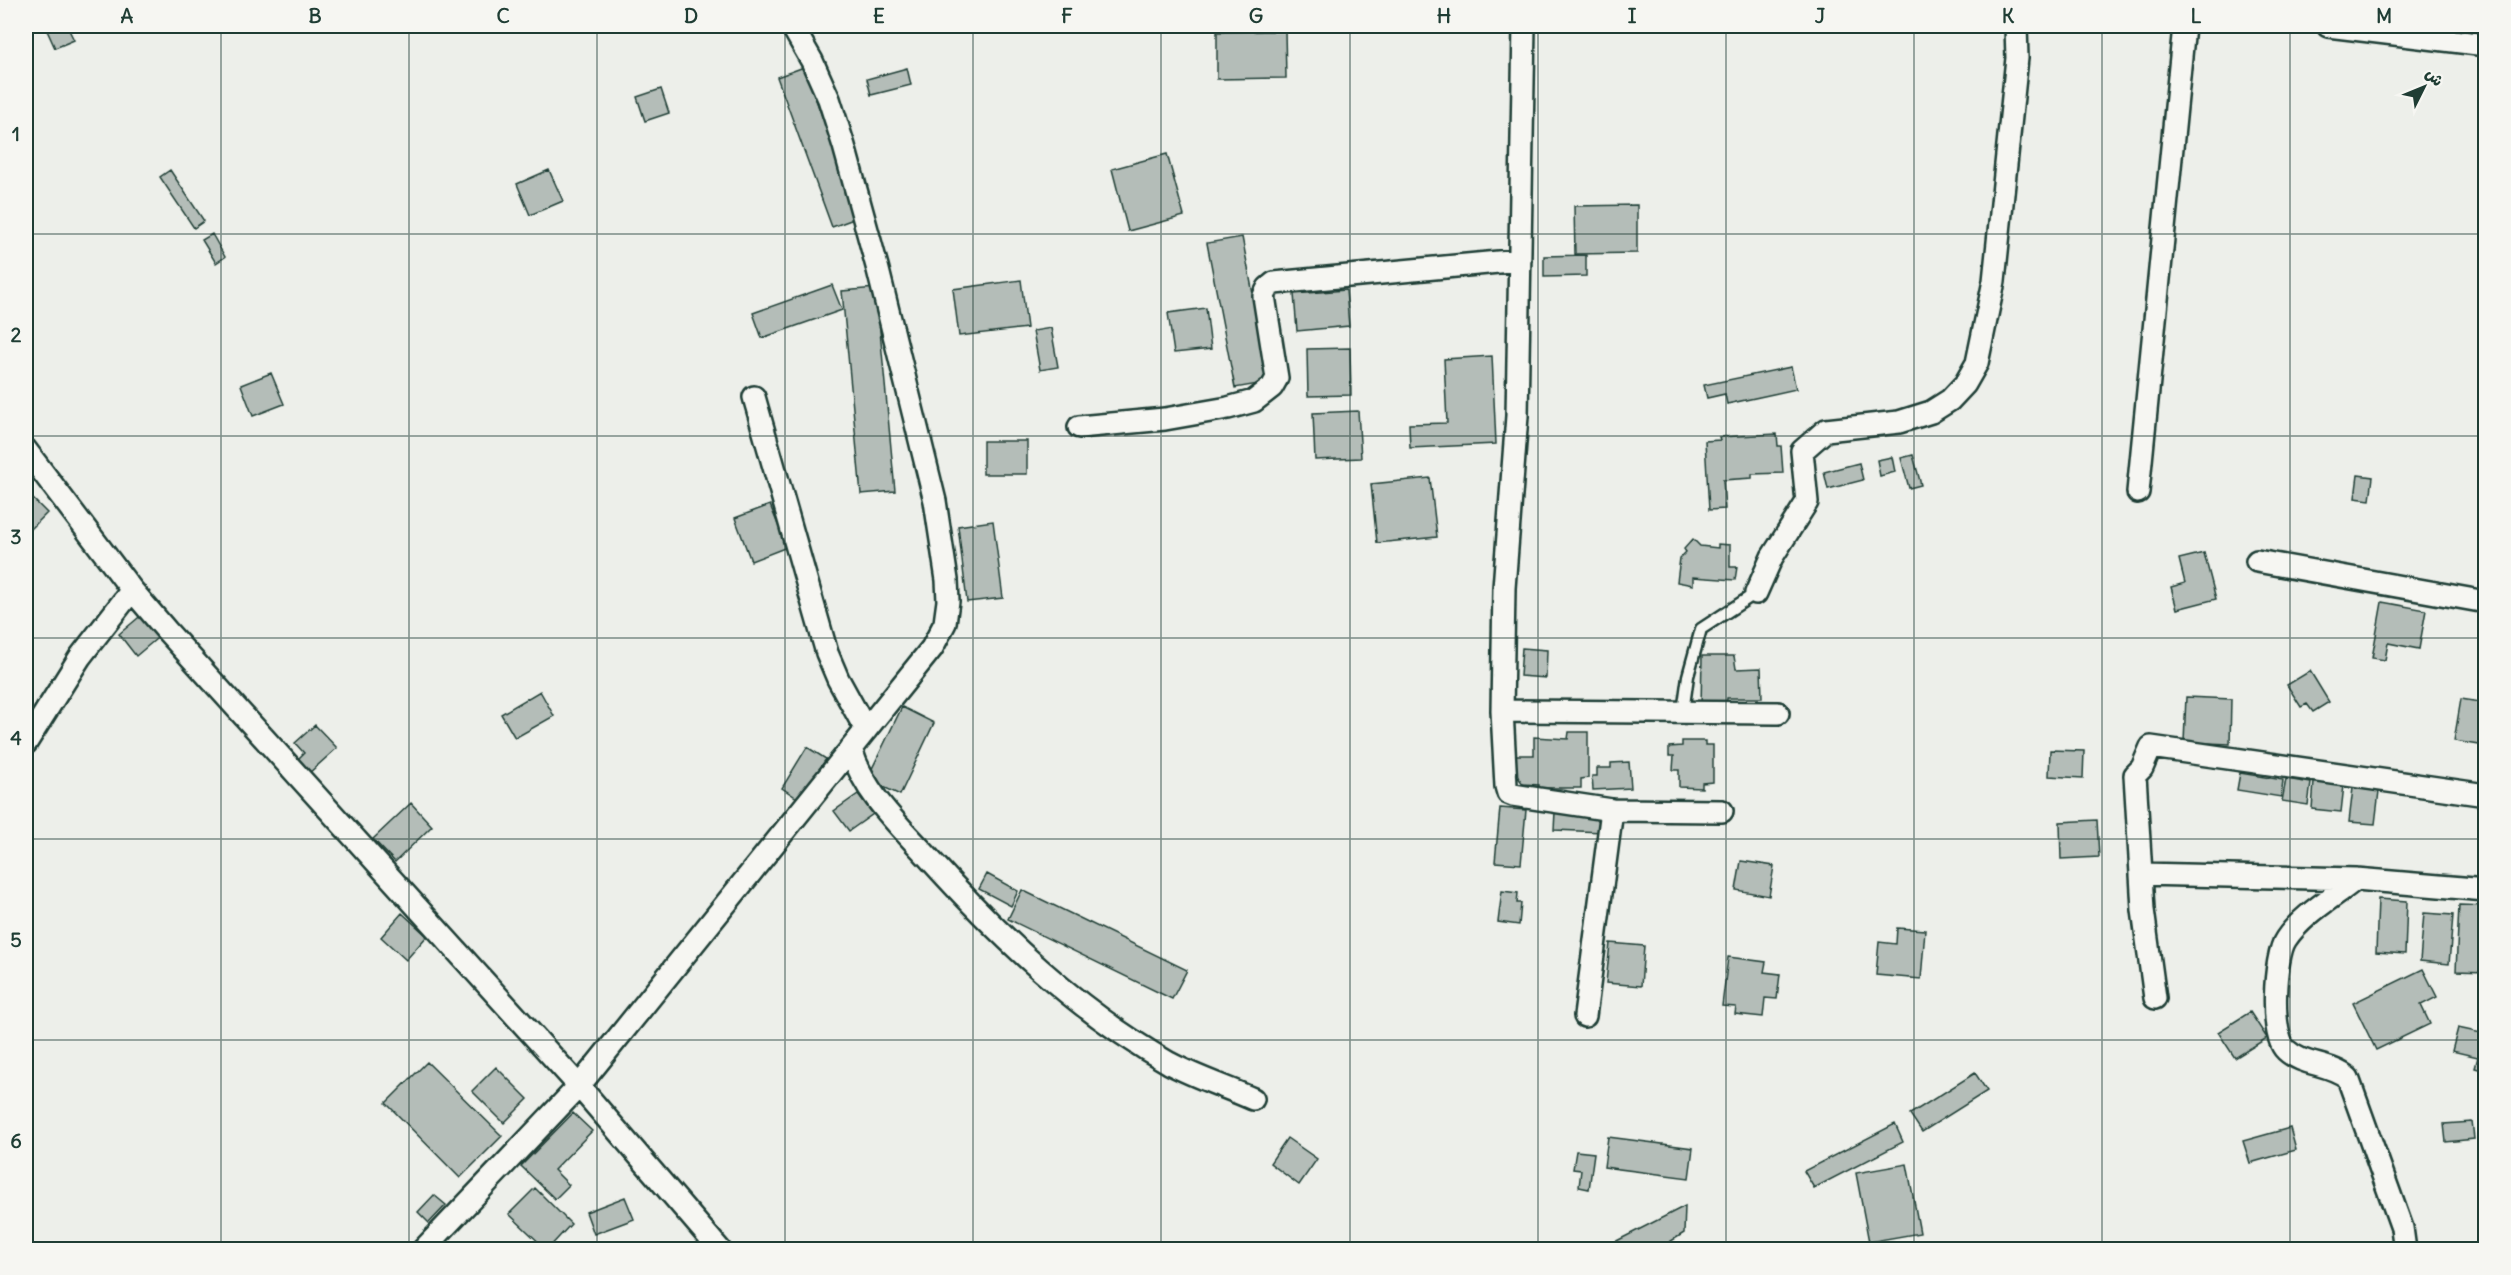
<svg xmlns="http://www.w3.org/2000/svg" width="2511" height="1275" viewBox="0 0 2511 1275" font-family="Delius,'Playpen Sans Arabic',sans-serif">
  <rect width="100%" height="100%" fill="#edefea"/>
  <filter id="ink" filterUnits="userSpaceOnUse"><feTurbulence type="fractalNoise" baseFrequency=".0167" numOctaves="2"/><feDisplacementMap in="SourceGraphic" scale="12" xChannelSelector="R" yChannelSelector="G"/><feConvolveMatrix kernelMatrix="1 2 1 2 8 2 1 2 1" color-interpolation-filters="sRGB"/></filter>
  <g filter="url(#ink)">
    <path fill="#b4bdb8" stroke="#1f3d34" stroke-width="1.5" d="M45,26H67L74,40L55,48Z
      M1285,31L1286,78L1217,79V32Z
      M804,67L859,217L832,227L777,77Z
      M907,68L911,85L871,95L867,79Z
      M661,89L669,113L645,121L637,97Z
      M1167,154L1184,216L1128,231L1112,169Z
      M170,170L204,221L194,228L160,177Z
      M549,170L563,201L530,215L517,184Z
      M1637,205V253L1575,254L1574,206Z
      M212,234L225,257L216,263L202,240Z
      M1242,237L1270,382L1235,388L1207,243Z
      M1586,255V276L1544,277V256Z
      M1021,280L1027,328L959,336L953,289Z
      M832,285L842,310L762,338L753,313Z
      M26,287H28L31,304L26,305Z
      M876,288L895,491L861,494L842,291Z
      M1346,290L1349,326L1297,331L1294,294Z
      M1206,308L1211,349L1174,353L1168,313Z
      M1051,328L1058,367L1040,370L1033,331Z
      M1350,348L1351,395L1308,396L1307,349Z
      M1492,356L1496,444L1410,448L1409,424L1447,423L1444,359Z
      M1791,367L1796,389L1727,404L1725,394L1707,398L1704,385Z
      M271,373L284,404L253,416L241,385Z
      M1358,411L1361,458L1315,460L1313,413Z
      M1777,434L1778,446H1781L1783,473L1752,474V478L1723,480L1725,509L1709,510L1705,441L1720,440L1719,437Z
      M983,441H1027V474H983Z
      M1913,455L1921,485L1909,488L1901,458Z
      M1892,457L1895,472L1880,476L1877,460Z
      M1859,463L1863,480L1828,489L1824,472Z
      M2358,475L2373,477L2370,500L2355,498Z
      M1430,478L1437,537L1377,543L1371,484Z
      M27,493L47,513L26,534V495Z
      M770,505L787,547L751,561L735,518Z
      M993,521L1003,598L967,602L958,526Z
      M1693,539L1700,546L1718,548V544L1730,545V567H1737L1735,580L1693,577V585L1677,582L1680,558L1686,552L1684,549Z
      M2204,553L2216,599L2177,609L2171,587L2185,583L2179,559Z
      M2382,602L2426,610L2419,649L2388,643L2385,660L2372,658Z
      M144,613L162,634L136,656L119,634Z
      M1522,648L1547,650L1546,678L1520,676Z
      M1702,656H1734L1736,669L1761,668L1762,698H1727L1726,707H1701Z
      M2310,671L2329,702L2313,712L2307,704L2301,707L2287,685Z
      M540,691L554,716L515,738L501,714Z
      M2186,697L2231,699L2230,744L2184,742Z
      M2461,699L2486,703V746L2454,741Z
      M902,707L934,723L900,795L867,779Z
      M315,725L337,748L308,774L296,761L304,753L295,743Z
      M1569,732H1588V778L1581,779V788H1539V785L1523,784L1513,770V755H1534V737L1568,739Z
      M1682,741H1705V745H1713V782L1702,783V788L1679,787V770H1673L1674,756H1669V747L1682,746Z
      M807,747L826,759L800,800L782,788Z
      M2050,750L2084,751L2083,778L2049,776Z
      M1629,762L1631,788L1593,790L1592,776H1597V768H1611V763Z
      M2240,773L2283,780L2281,797L2237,790Z
      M2286,779L2311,783L2308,805L2282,801Z
      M2314,782L2344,785L2341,812L2312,809Z
      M2353,788L2379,791L2375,824L2349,822Z
      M858,794L873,814L849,831L834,811Z
      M411,803L432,826L395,862L373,839Z
      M1500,808L1526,810L1521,864L1495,862Z
      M1555,812L1603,814V832L1554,830Z
      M2097,820L2099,857L2061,859L2060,822Z
      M1741,861L1774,866L1769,896L1736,890Z
      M987,874L1018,891L1011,906L979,889Z
      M1022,890L1187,970L1172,999L1008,919Z
      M1502,891L1518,893L1517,903H1521L1519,925L1498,922Z
      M2378,899L2407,901L2405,954L2376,952Z
      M2459,905L2486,906V972L2456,971Z
      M402,913L427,936L406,960L381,937Z
      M2424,913L2453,915L2449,964L2420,961Z
      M1897,928L1925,930L1921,979L1876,975L1879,942L1896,944Z
      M1610,943L1644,946L1641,986L1606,983Z
      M1728,957L1766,962L1764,972L1780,974L1777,999L1765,998L1763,1017L1735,1014L1736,1007L1722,1006Z
      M2423,969L2437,997L2421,1005L2430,1024L2376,1050L2353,1003Z
      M2250,1012L2267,1038L2235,1058L2218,1032Z
      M2458,1028L2486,1034V1071L2475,1068L2478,1057L2452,1051Z
      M427,1062L502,1136L460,1178L386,1103Z
      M496,1067L528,1099L504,1123L472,1091Z
      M1975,1073L1987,1091L1922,1132L1910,1114Z
      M573,1113L592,1131L554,1170L569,1185L555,1199L521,1166Z
      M2472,1122L2474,1139L2446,1142L2444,1124Z
      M1895,1124L1903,1142L1814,1188L1804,1171Z
      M2290,1128L2296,1150L2250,1163L2243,1141Z
      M1608,1137L1693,1148L1689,1178L1604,1167Z
      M1287,1138L1317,1159L1299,1185L1270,1163Z
      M1576,1151L1594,1153L1589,1189L1579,1187L1581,1170L1573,1169Z
      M1907,1164L1920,1233L1869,1242L1856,1173Z
      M535,1188L571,1224L547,1250L509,1214Z
      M434,1195L446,1205L429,1223L418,1212Z
      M625,1197L634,1219L594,1234L586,1212Z
      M1685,1206L1684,1233L1657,1250H1599Z"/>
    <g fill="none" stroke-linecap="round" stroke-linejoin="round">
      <defs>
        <path id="lane" d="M1683,712L1688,676L1701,629L1756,593"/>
        <path id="street" d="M1524,26L1517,416L1504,588L1502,711L1506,786L1508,793L1513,795L1612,810L1722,811
          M2328,26L2486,45
          M754,397L827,653L838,679L866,730
          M1079,427L1165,419L1228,408L1254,401L1272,387L1277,378L1264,296L1268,288L1274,283L1520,260
          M26,450L132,590L167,631L579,1086L720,1250
          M2138,492L2184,26
          M2257,561L2486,602
          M1756,593L1772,557L1807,502L1802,451L1826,430L1899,422L1931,412L1950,400L1965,384L1977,363L1994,281L2017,58L2016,26
          M1502,711L1778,713
          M26,743L80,657L132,590
          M851,749C864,793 897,823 927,856C998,935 1076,1010 1169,1063C1195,1077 1226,1087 1253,1099
          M2141,874L2135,775L2142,768L2151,747L2486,795
          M2356,879C2334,897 2303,914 2286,939C2274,956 2270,1036 2286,1050C2303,1066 2331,1063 2348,1078L2402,1228L2405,1250
          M2155,998L2143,910L2141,874L2356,879L2486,890
          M1585,1016L1612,810
          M423,1250L579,1086L932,648L945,623L948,601L947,580L935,501L878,270L844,146L829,99L812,61L792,26"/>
      </defs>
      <use href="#lane" stroke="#1f3d34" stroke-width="15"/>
      <use href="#street" stroke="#1f3d34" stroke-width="26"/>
      <use href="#lane" stroke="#f6f6f2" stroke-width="10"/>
      <use href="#street" stroke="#f6f6f2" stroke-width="21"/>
    </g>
  </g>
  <path fill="none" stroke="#1f3d34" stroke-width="1.5" stroke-opacity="0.55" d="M221,26V1250M409,26V1250M597,26V1250M785,26V1250M973,26V1250M1161,26V1250M1350,26V1250M1538,26V1250M1726,26V1250M1914,26V1250M2102,26V1250M2290,26V1250M26,234H2486M26,436H2486M26,638H2486M26,839H2486M26,1040H2486"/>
  <rect width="2511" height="1275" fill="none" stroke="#f6f6f2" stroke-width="66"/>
  <g transform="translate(2424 87) rotate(47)" stroke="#f6f6f2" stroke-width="4.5" paint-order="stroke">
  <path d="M0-4.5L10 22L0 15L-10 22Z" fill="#1f3d34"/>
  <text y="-9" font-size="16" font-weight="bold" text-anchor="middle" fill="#1f3d34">ش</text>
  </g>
  <rect x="33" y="33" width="2445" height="1209" fill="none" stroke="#1f3d34" stroke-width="2"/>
  <g font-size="20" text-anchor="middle" font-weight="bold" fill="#1f3d34">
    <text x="127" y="23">A</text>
    <text x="315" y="23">B</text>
    <text x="503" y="23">C</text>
    <text x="691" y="23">D</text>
    <text x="879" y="23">E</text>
    <text x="1067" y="23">F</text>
    <text x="1256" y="23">G</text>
    <text x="1444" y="23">H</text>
    <text x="1632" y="23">I</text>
    <text x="1820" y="23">J</text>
    <text x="2008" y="23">K</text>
    <text x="2196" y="23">L</text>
    <text x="2384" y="23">M</text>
    <text x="16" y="141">1</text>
    <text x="16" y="342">2</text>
    <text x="16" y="544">3</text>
    <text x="16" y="745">4</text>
    <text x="16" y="947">5</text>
    <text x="16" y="1148">6</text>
  </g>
</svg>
